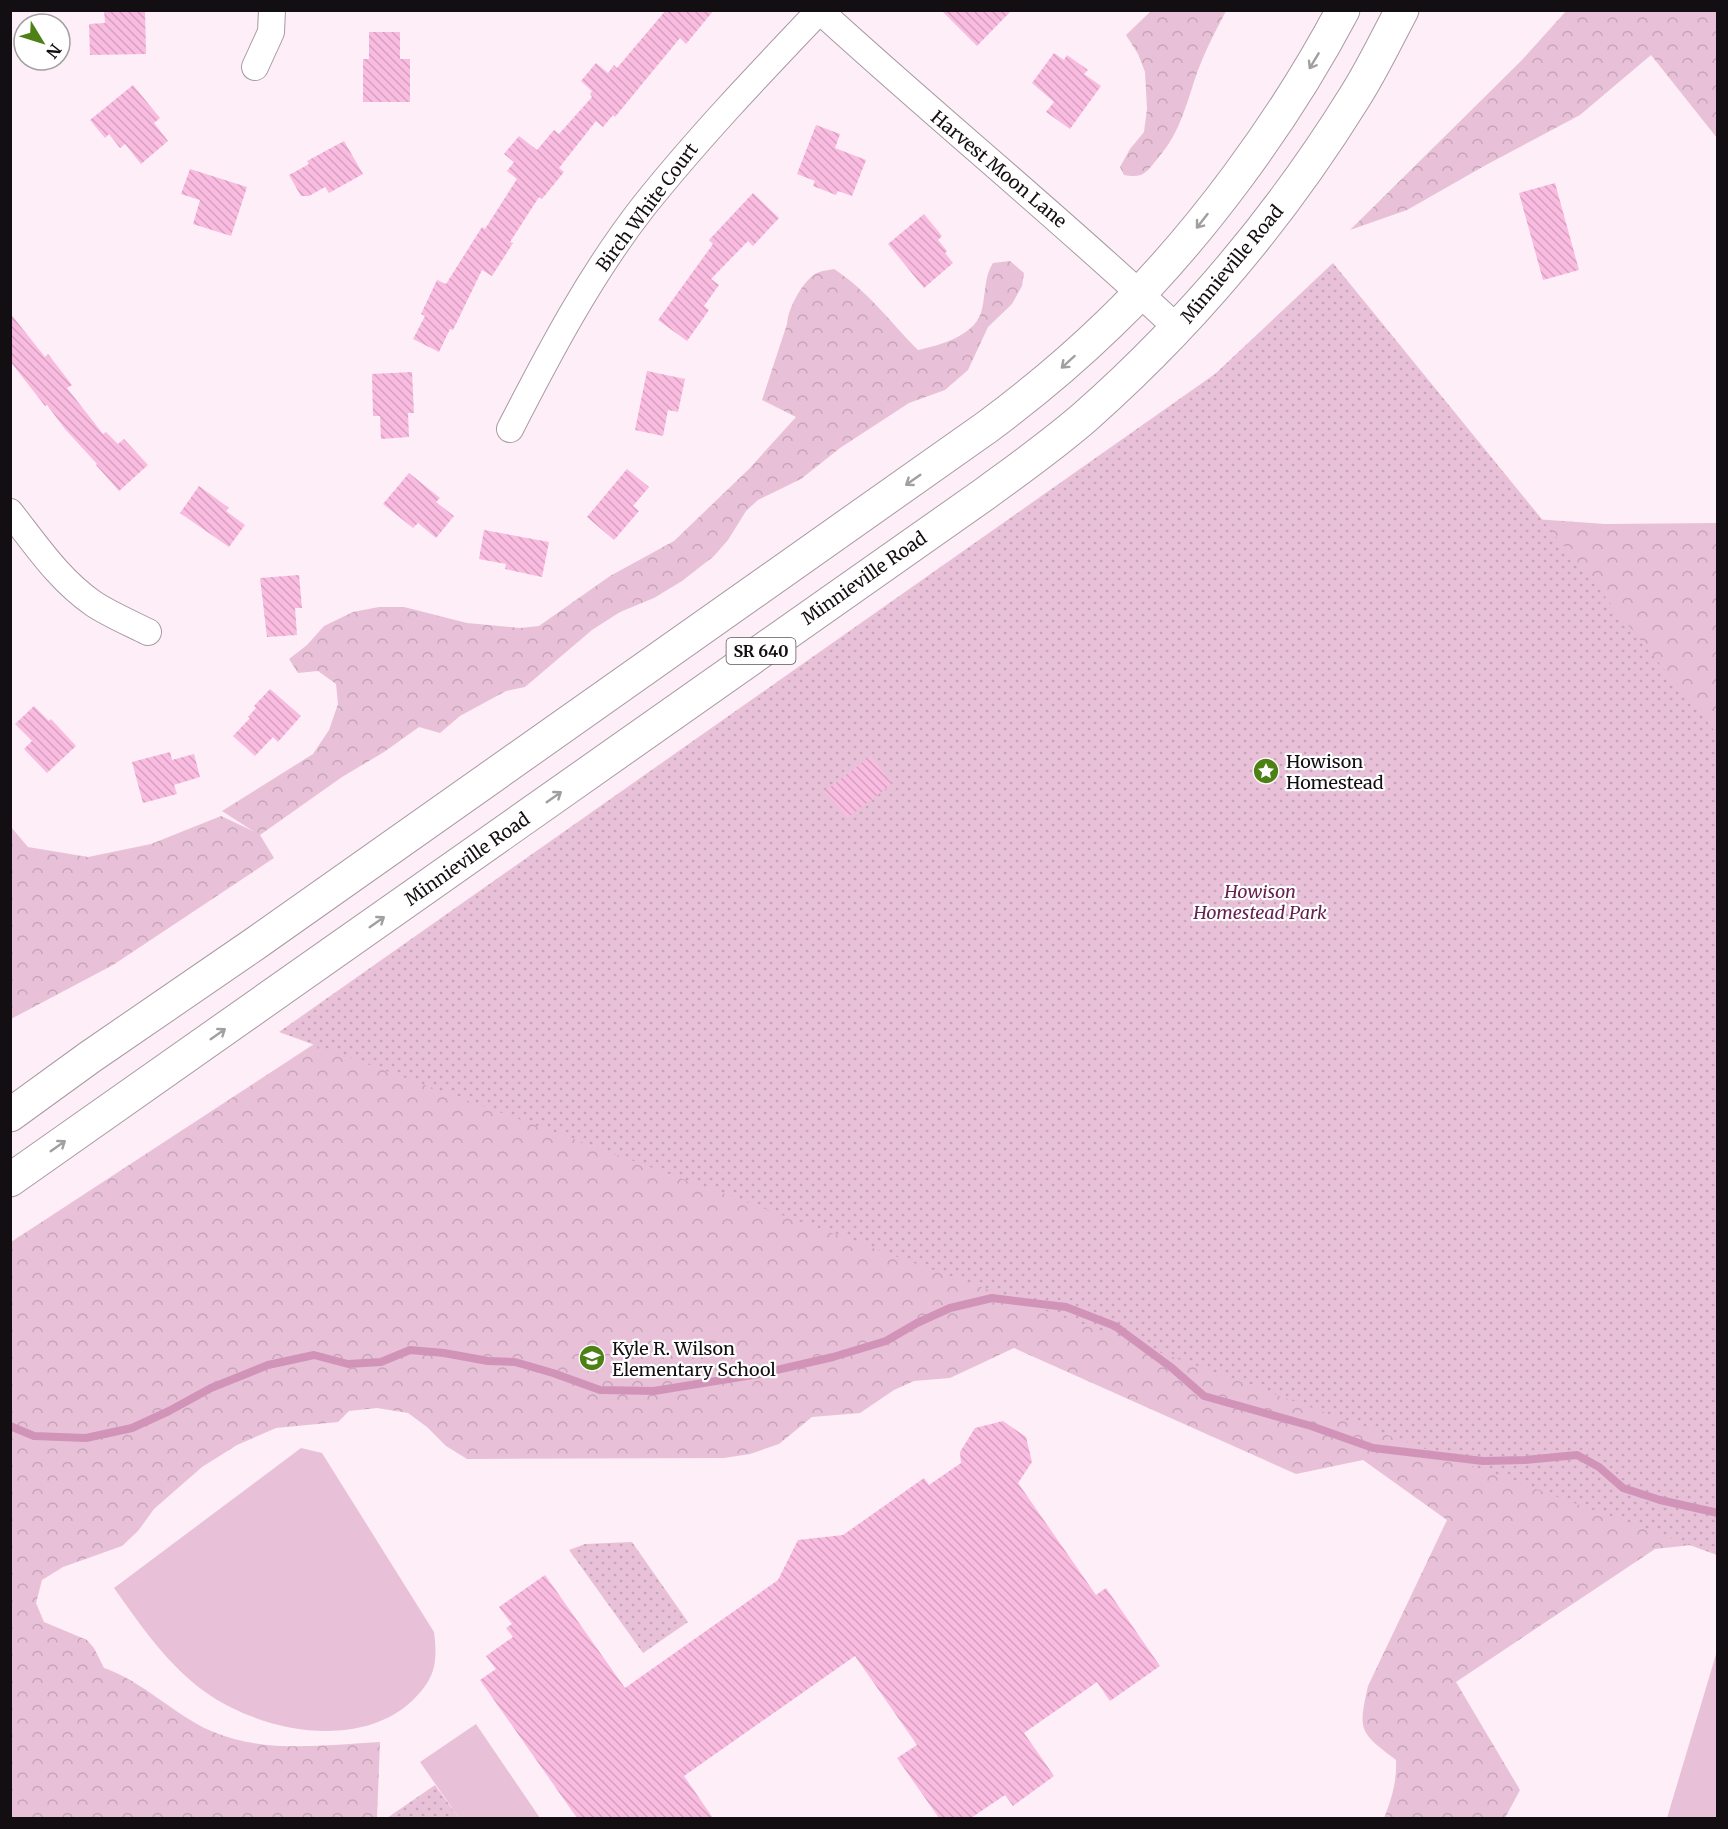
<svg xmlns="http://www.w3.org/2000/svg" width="1728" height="1829" font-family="Merriweather,serif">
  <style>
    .green { fill: #e8c1d8 }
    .forest { fill: url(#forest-crowns) }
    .park { fill: url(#park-dots) }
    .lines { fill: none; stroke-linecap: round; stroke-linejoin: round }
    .stream { stroke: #d194b8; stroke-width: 8 }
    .building { fill: url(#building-back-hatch) }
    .minor-casing { stroke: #a89aa2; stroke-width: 28 }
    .primary-casing { stroke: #a89aa2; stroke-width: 35 }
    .minor { stroke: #fff; stroke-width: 26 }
    .primary { stroke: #fff; stroke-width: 33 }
    .oneway { stroke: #a19fa0 }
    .labels { text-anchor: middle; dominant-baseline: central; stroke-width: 4.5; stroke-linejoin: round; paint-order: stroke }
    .shield { fill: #fff; stroke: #5a5658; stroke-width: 1.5 }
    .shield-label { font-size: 16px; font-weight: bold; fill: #130e11 }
    .street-label { font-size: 18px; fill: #130e11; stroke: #fff }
    .poi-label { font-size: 18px; fill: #130e11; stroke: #fff; text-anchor: start }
    .park-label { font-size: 18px; font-style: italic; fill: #672050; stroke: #fff }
  </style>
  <defs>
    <pattern id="forest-crowns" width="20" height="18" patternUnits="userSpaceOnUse" patternTransform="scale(1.5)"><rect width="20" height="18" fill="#e8c1d8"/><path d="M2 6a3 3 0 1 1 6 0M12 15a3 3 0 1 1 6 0" fill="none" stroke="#c6a5b8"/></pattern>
    <pattern id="park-dots" width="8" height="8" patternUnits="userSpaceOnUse" patternTransform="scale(1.5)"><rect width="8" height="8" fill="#e8c1d8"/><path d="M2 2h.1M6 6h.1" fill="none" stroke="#c6a5b8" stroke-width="1.8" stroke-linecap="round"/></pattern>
    <pattern id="building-back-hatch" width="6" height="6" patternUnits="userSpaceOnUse" patternTransform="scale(1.5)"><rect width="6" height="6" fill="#fabbe0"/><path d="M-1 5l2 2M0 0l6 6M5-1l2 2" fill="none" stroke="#d5a0bf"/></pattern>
  </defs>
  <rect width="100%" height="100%" fill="#feeef7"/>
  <path class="green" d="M 301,1448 L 322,1453 L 434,1632 C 438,1663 435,1679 412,1701 C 359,1750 266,1732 211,1696 C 170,1669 142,1627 114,1588 Z
    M 1717,1651 L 1717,1818 L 1667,1818 Z
    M 476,1724 L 540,1818 L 459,1818 L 420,1762 Z"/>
  <path class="forest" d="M 1152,10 L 1226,11 C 1216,30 1206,49 1198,70 C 1187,101 1181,132 1158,158 C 1147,172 1143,179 1124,175 L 1120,167 L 1130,149 L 1144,132 L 1147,109 L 1145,72 L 1138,54 L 1126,35 Z
    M 1567,10 L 1717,11 L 1717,138 L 1651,55 L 1580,115 L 1486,165 L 1407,210 L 1350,230 L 1522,60 Z
    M 1010,261 L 1024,273 L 1022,286 L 1012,304 L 988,327 L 968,370 L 945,390 L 909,403 L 840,448 L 801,479 L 758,500 L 746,511 L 728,540 L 714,556 L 682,581 L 654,598 L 620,612 L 592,630 L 525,687 L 506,691 L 460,716 L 440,733 L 419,727 L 384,752 L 342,777 L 260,835 L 274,858 L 113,965 L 11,1019 L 11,827 L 28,847 L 88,857 L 151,844 L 221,816 L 253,831 L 222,811 L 313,754 L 329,730 L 338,704 L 336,684 L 318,671 L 298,673 L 289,659 L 307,645 L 324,626 L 353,612 L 379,607 L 404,607 L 467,623 L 520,628 L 539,626 L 610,576 L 674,541 L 749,469 L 796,417 L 762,400 L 787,324 C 788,308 802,283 815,274 C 820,271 829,270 834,269 C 868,291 890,322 918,350 C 941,345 977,335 982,309 C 986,292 984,277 993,263 Z
    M 1493,516 L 1605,524 L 1717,523 L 1717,748 Z
    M 663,816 L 1692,1545 L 1655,1549 L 1456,1682 L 1520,1790 L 1505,1818 L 1384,1818 C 1392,1798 1397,1781 1396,1760 C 1359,1732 1358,1731 1368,1686 L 1447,1520 L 1363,1460 L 1296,1474 L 1014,1348 L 950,1378 L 914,1381 L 894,1390 L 860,1413 L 812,1417 L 779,1444 L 750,1454 L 724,1458 L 467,1459 L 446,1446 L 427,1427 L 408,1413 L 377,1408 L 349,1411 L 338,1422 L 276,1428 L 237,1445 L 202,1467 L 154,1509 L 138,1531 L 122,1546 L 63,1567 L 42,1580 L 36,1603 L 44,1622 L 87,1640 L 94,1648 L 104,1668 C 144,1682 173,1714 211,1731 C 265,1754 323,1745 380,1742 L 377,1818 L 11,1818 L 11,1242 Z"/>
  <path class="park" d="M 1333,263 L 1717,734 L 1717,1555 L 279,1032 L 1215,374 Z
    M 632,1542 L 688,1622 L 643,1653 L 569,1550 L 585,1544 Z
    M 435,1785 L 459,1818 L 387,1818 Z"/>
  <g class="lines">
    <path class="stream" d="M 10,1426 L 34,1436 L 86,1438 L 132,1428 L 169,1411 L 211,1388 L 268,1365 L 314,1355 L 348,1364 L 381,1362 L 410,1350 L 444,1353 L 488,1361 L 515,1362 L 553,1373 L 600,1390 L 654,1391 L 759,1374 L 833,1357 L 886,1341 L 917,1323 L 950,1308 L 992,1298 L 1066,1307 L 1115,1326 L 1172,1368 L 1204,1396 L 1311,1426 L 1373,1448 L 1483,1461 L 1525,1460 L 1577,1455 L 1599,1467 L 1623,1488 L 1660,1500 L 1718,1513"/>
  </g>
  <path class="building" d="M 104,10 L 145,10 L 146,54 L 90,55 L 89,24 L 105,23 Z
    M 666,10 L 714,10 L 686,44 L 680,38 L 615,117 L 613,115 L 603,127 L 596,121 L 559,168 L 564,172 L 542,199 L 539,197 L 510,242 L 513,243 L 492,276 L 482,270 L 453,330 L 450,329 L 439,352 L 413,339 L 425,316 L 421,314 L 437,280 L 446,284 L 482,227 L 485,229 L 517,179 L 507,171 L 514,162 L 504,154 L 519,136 L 537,150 L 554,130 L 559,134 L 592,97 L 590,94 L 592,91 L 581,81 L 596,63 L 608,73 L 614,65 L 617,68 Z
    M 941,10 L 1012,10 L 977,46 Z
    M 369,32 L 400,32 L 400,59 L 410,59 L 410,102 L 363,102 L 363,59 L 369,59 Z
    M 1054,53 L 1064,60 L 1067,55 L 1088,70 L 1084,74 L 1101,86 L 1070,129 L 1046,112 L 1054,102 L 1032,83 Z
    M 133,85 L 160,118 L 154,123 L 168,141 L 141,164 L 125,144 L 120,148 L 109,134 L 105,138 L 90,120 Z
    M 816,125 L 840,134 L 835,148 L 866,160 L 852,196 L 838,191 L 836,195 L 813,186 L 815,181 L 797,174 Z
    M 344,141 L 363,174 L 329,193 L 325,187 L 309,196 L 301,196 L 289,175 L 309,164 L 307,161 Z
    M 190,169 L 247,187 L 231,236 L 193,224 L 200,200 L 181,194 Z
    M 1555,183 L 1579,270 L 1543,280 L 1519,193 Z
    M 753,193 L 779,218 L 753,246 L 748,241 L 711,279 L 719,285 L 704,306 L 709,310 L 687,341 L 658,320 L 713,244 L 709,240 Z
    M 924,214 L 942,236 L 938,240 L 947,251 L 945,253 L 953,263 L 924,288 L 888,244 Z
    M 10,313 L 45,357 L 48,354 L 72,385 L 67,388 L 103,434 L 106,432 L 118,444 L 124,439 L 148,465 L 119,491 L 96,465 L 97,464 L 65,429 L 47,405 L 45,406 L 10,361 Z
    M 647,371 L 685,379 L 678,412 L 668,410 L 663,436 L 635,430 Z
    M 412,372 L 414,413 L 408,413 L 409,437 L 381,439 L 380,416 L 373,416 L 372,374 Z
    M 627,469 L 649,487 L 633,506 L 639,511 L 614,540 L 587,517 Z
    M 409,473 L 440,498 L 436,502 L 454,516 L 436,538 L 418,523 L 413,528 L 383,504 Z
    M 199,486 L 229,508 L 226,511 L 245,525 L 229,547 L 180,513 Z
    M 484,530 L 549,542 L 542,577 L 505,569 L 506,564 L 479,559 Z
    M 299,575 L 302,608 L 295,608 L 297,635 L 267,637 L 260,578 Z
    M 270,689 L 301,716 L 278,742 L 273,737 L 255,756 L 233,736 L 250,718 L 248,717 L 256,708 L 254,706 Z
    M 34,706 L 49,721 L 51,719 L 76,746 L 47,773 L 24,749 L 32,741 L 15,724 Z
    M 170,752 L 172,760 L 194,754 L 200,777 L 174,785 L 177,794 L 143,803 L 132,762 Z
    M 871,756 L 892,784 L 847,818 L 825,791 Z
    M 1003,1421 L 1026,1437 L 1032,1462 L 1018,1483 L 1096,1595 L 1106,1588 L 1160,1666 L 1110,1701 L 1097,1682 L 1024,1733 L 1054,1776 L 1013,1806 L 1005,1795 L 971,1818 L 939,1818 L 897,1758 L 917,1745 L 855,1656 L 684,1776 L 713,1818 L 577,1818 L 480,1680 L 496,1669 L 486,1656 L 513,1637 L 506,1628 L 512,1624 L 499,1607 L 545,1575 L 625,1688 L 778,1580 L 798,1540 L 843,1535 L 924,1478 L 929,1485 L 961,1463 L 960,1452 L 975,1428 Z"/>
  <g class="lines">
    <g class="minor-casing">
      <path id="minor" d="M 819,10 C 937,118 1061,219 1177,328
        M 255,67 L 271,32 L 272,10
        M 510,429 C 549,353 590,275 643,207 C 698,138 759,74 820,10
        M 10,512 C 36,545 59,580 94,604 C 111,615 130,623 148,632"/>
    </g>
    <g class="primary-casing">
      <path id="primary" d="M 10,1115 L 90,1057 L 256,943 L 987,427 C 1030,395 1071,361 1109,324 C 1198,239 1285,120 1343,10
        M 10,1180 L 986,493 C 1020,468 1054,444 1086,416 C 1191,323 1280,217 1354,98 C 1372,70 1386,40 1402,10"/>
    </g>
    <use href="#minor" class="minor"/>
    <use href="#primary" class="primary"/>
  </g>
  <defs><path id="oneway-shaft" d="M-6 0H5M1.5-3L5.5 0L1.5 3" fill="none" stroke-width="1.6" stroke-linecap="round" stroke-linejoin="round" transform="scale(1.5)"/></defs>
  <g class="oneway">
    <use href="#oneway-shaft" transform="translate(1314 61) rotate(121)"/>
    <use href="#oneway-shaft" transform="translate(1202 221) rotate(128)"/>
    <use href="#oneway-shaft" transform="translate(1068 362) rotate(138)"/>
    <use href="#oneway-shaft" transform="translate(913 480) rotate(145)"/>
    <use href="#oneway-shaft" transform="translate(554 797) rotate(-35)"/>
    <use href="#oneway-shaft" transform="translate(377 922) rotate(-35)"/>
    <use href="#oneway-shaft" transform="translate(218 1034) rotate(-35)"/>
    <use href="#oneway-shaft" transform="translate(58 1146) rotate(-35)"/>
  </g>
  <defs>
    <g id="sight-disc" transform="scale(1.35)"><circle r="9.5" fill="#4d8116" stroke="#fff"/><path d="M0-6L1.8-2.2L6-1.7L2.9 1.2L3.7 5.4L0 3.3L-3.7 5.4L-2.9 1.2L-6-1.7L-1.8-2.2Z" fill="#fff"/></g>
    <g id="school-disc" transform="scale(1.35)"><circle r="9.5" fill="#4d8116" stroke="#fff"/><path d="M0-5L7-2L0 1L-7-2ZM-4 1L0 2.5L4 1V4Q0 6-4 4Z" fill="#fff"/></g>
  </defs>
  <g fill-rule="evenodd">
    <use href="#sight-disc" x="1266" y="771"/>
    <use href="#school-disc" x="592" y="1358"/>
  </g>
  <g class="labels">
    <rect class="shield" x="726.5" y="638" width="69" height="26" rx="4.5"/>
    <g class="shield-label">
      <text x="761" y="651">SR 640</text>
    </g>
    <g class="street-label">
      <text transform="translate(999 169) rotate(40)">Harvest Moon Lane</text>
      <text transform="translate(647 207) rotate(-53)">Birch White Court</text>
      <text transform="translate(1232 264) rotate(-50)">Minnieville Road</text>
      <text transform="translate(864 578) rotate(-35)">Minnieville Road</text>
      <text transform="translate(467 859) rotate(-35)">Minnieville Road</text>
    </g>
    <g class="poi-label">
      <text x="1286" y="761">Howison<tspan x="1286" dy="21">Homestead</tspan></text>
      <text x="612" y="1348">Kyle R. Wilson<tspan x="612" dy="21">Elementary School</tspan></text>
    </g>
    <g class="park-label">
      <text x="1260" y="891">Howison<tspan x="1260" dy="21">Homestead Park</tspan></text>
    </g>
  </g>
  <rect width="1728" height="1829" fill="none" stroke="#130e11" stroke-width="24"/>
  <g transform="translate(42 42) rotate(128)"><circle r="28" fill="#ffffff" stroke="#a19fa0" stroke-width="1.5"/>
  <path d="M0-4.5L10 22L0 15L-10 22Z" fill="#4d8116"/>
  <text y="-9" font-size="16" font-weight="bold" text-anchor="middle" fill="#130e11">N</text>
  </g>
</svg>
